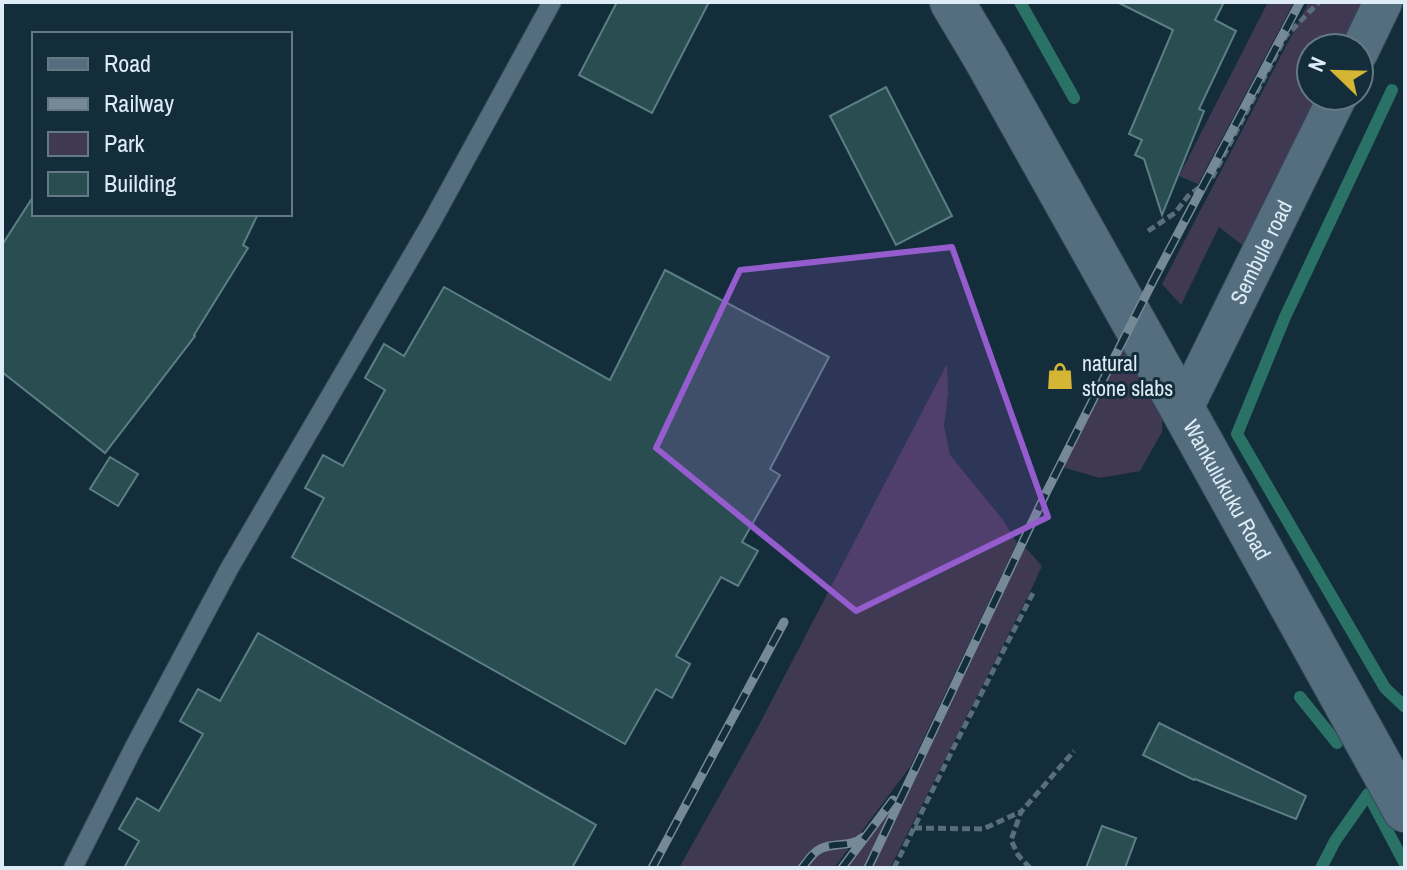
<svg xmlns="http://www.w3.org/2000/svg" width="1407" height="870" font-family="'Archivo Narrow',sans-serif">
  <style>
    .green { fill: #3f3954 }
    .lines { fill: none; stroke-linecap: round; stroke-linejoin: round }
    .stream { stroke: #2b7266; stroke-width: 12 }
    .building { fill: #2a4d52; stroke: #5b7f85; stroke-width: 2 }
    .lane-casing { stroke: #354955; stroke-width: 20 }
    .street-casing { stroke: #354955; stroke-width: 40 }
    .secondary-casing { stroke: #354955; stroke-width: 46 }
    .path { stroke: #596e7b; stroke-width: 5; stroke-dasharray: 8 4; stroke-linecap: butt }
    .lane { stroke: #546e80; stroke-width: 18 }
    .street { stroke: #546e80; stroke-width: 38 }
    .secondary { stroke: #546e80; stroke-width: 44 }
    .rail-casing { stroke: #758a96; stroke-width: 9 }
    .rail { stroke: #142d3b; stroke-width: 6; stroke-dasharray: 18; stroke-linecap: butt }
    .marked { fill: #945ccd; fill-opacity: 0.2; stroke: #945ccd; stroke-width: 6; stroke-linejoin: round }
    .labels { text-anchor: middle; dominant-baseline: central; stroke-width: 6; stroke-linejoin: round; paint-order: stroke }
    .street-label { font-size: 22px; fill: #ddecf6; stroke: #142d3b }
    .poi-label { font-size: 22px; fill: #ddecf6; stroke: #142d3b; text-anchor: start }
  </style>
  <rect width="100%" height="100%" fill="#142d3b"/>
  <path class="green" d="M 1268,2 L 1294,2 L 1198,184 L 1179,176 Z
    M 1309,2 L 1370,2 L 1348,48 L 1311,48 L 1311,96 L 1325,96 L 1250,251 L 1219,227 L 1181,305 L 1162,284 Z
    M 1144,303 L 1163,392 L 1162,432 L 1140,471 L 1100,478 L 1062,467 Z
    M 947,364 L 948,393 L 944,426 L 950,455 L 1003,520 L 1017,543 L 910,767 L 834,868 L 679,868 L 758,727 Z
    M 1026,548 L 1042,566 L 1031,590 L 890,868 L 870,868 L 1023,549 Z
    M 902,793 L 864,868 L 846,868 Z"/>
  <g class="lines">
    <path class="stream" d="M 1020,2 L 1074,98
      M 1392,90 L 1285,317 L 1237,434 L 1385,688 L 1405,707
      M 1300,697 L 1337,743
      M 1321,868 L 1335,841 L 1368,794 L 1405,864"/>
  </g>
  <path class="building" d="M 617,2 L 709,2 L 652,113 L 579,75 Z
    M 1117,2 L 1224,2 L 1215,20 L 1236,31 L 1199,109 L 1204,111 L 1162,215 L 1144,159 L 1135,155 L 1142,140 L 1129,134 L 1173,30 Z
    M 886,87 L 952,216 L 896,245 L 830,116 Z
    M 31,200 L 34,202 L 34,214 L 258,214 L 243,245 L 248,248 L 194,335 L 195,336 L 105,453 L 2,372 L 2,245 Z
    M 665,270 L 829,357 L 770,469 L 780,475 L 742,542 L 758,551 L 738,586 L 721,577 L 676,656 L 690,664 L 672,698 L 656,689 L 625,744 L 292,557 L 324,498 L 305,488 L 323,455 L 343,466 L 385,390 L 365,378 L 384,344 L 404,356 L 444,287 L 610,380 Z
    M 110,457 L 138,474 L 118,506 L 90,489 Z
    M 258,633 L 596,825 L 572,868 L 124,868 L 139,841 L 119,829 L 137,798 L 159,811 L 203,734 L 180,721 L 198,689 L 220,701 Z
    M 1159,723 L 1306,796 L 1296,819 L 1195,779 L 1194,780 L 1143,755 Z
    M 1102,826 L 1136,838 L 1125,868 L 1086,868 Z"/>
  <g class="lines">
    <g class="lane-casing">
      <path id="lane" d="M 73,868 L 133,749 L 229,569 L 431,223 L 552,2"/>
    </g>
    <g class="street-casing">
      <g id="street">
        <path d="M 1359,52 L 1383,2"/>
        <path id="s1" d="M 1183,410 L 1338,96"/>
      </g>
    </g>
    <g class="secondary-casing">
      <g id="secondary">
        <path id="s2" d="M 952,2 L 986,59 L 1183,410 L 1405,810"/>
      </g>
    </g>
    <path class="path" d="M 1148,231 L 1175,213 L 1188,196 L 1212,178 L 1286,36 L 1319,2
      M 914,828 L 983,829 L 1020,812
      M 894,868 L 956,743 L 1034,591
      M 1030,868 L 1018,855 L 1011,840 L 1021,812 L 1074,751"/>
    <use href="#lane" class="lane"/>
    <use href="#street" class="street"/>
    <use href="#secondary" class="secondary"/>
    <g class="rail-casing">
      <path id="rail" d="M 652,868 L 784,622
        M 802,868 C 807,862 812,853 820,849 C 833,842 851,848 863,837
        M 842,868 L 893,800
        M 868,868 L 1046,493 L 1153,281 L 1300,2"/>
    </g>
    <use href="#rail" class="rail"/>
  </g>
  <path class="marked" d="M 952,247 L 1048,517 L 856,611 L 656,448 L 740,270 Z"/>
  <defs>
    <g id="shop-bare" transform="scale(2.16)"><path d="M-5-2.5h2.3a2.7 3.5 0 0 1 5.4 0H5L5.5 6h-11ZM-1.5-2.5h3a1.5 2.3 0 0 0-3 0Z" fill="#d5b534" stroke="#142d3b" stroke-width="2.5" paint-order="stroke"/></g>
  </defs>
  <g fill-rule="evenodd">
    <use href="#shop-bare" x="1060" y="376"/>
  </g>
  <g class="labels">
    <g class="street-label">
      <text stroke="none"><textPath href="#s1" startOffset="176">Sembule road</textPath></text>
      <text stroke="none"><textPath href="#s2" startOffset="560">Wankulukuku Road</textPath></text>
    </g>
    <g class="poi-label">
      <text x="1082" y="363">natural<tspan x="1082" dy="25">stone slabs</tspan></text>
    </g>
  </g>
  <rect width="1407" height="870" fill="none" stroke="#ddecf6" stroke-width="8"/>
  <rect x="32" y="32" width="260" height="184" fill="#142d3b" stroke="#647986" stroke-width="2"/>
  <rect x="48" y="58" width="40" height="12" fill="#546e80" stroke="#647986" stroke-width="2"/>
  <text x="104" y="72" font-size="24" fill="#ddecf6">Road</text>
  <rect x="48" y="98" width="40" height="12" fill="#758a96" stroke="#647986" stroke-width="2"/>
  <text x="104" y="112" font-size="24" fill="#ddecf6">Railway</text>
  <rect x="48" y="132" width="40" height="24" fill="#3f3954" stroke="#647986" stroke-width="2"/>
  <text x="104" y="152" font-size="24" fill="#ddecf6">Park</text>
  <rect x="48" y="172" width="40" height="24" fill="#2a4d52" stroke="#647986" stroke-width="2"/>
  <text x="104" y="192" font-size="24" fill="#ddecf6">Building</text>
  <g transform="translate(1335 72) rotate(293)"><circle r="38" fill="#142d3b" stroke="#647986" stroke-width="2"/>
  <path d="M0-6L14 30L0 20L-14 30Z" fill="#d5b534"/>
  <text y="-12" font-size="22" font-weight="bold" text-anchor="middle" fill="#ddecf6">N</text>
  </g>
</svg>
